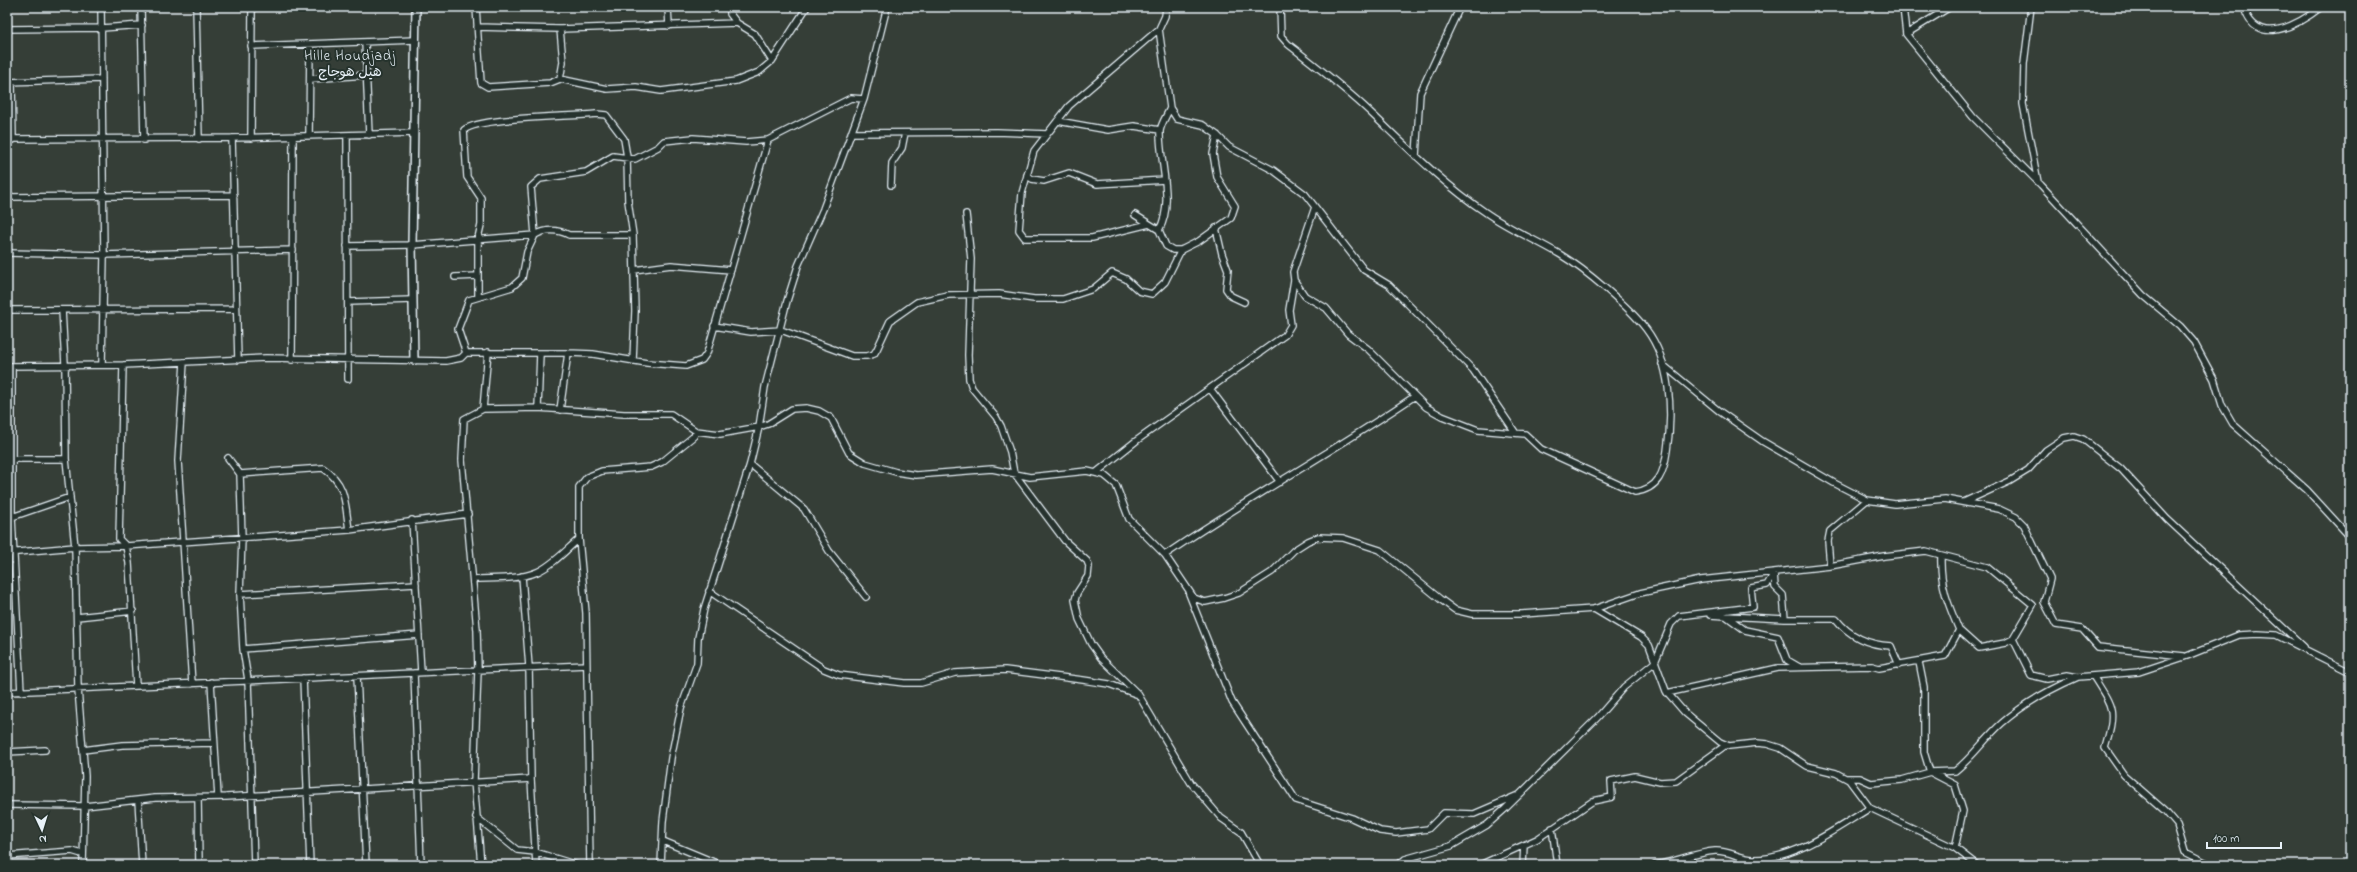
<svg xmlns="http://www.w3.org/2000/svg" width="2357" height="872" font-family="'Indie Flower','Playpen Sans Arabic',sans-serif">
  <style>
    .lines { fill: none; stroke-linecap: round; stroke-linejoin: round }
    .minor-casing { stroke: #e8f1f8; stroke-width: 8 }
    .tertiary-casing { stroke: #e8f1f8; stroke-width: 10 }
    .minor { stroke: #26332d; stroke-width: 5.5 }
    .tertiary { stroke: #26332d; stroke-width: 7 }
    .labels { text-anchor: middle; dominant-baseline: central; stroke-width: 4; stroke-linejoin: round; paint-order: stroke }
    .neighbourhood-label { font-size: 14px; letter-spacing: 1px; fill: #e8f1f8; stroke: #26332d }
  </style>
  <rect width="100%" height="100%" fill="#353e37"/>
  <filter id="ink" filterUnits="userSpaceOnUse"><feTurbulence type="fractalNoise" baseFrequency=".025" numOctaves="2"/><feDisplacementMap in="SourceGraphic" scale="8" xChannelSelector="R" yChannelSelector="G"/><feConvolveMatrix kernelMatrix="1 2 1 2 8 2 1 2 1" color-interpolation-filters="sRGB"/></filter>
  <g filter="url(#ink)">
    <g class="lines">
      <g class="minor-casing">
        <path id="minor" d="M 101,7 L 104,255 L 102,364
          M 141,7 L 144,140
          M 196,7 L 199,139
          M 476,7 L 481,83 L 488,87 L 550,83 L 560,79 L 563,62 L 560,29
          M 668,7 L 669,26
          M 730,7 L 730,14 L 737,23 L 755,34 L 772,61
          M 1166,7 L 1165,16 L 1159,29 L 1170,108 L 1177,119 L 1203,125 L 1217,135 L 1229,147 L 1273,170 L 1305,194 L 1364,270 L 1389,285 L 1473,370 L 1515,432
          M 1280,7 L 1281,36 L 1288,44 C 1316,66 1345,88 1370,112 C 1407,147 1443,184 1485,212 C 1509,229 1536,240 1561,255 C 1586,270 1628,306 1646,329 C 1671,362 1673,412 1667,451 C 1664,472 1659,489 1635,492 L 1541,449 L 1525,434 L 1478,430 L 1442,416 L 1426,407 L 1368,349 L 1348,334 L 1326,308 L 1305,296 L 1294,280 L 1293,272 L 1315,207
          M 1903,7 L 1906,34 L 1973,117 L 2041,185 L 2143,295 L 2180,326 L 2194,342 L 2214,379 L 2222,405 L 2233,424 L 2307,490 L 2350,537
          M 2031,7 L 2024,64 L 2023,104 L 2038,182
          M 2244,7 C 2255,49 2298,25 2321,7
          M 477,27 L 560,29 L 737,23
          M 7,29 L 102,28 L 142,25
          M 1906,34 L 1950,7
          M 365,42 L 369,135
          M 251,46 L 416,40
          M 311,79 L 366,75
          M 560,79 L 607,89 L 636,87 L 661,91 L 736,81 L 759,72 L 772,61 L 807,7
          M 7,82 L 102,79
          M 12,82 L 13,140
          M 1058,121 L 1108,130 L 1134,126 L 1160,130
          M 851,133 L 997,132 L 1047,134
          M 309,136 L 310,44
          M 347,136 L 348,379
          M 232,138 L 238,360
          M 251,138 L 252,7
          M 7,139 L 232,138 L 414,133
          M 1416,156 L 1420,93 L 1460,7
          M 1027,175 L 1032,179 L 1044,181 L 1069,173 L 1097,184 L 1165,180
          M 891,185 L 892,163 L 902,148 L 905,133
          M 7,197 L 234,195
          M 966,214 L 971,259 L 968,355 L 969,379 L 972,388 L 996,417 L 1001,426 L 1010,452 L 1014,473 L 1065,541 L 1087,561 L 1089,566 L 1088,576 L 1077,593 L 1075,600 L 1079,619 L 1091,644 L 1101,658 L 1138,694 L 1191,783 L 1221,818 L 1241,832 L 1260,865
          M 1135,215 L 1159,230 L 1166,246 L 1173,250 L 1181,250 L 1199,241 L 1231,218 L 1235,206 L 1217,177 L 1213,154 L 1217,135
          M 1149,224 L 1092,238 L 1025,238 L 1019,230 L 1022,193 L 1034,151 L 1069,106 L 1159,29
          M 1216,228 L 1222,254 L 1228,270 L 1226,289 L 1231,296 L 1244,302
          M 1159,230 C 1175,203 1159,161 1160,131 C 1161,124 1167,115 1170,108
          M 347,246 L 412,245 L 535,235 C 546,229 557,229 569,235 L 633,235
          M 7,253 L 104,255 L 293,250
          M 634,270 L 671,265 L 731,270
          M 455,277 L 478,276
          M 478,296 L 478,238 L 481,225 L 481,198 L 467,177 L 464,130 C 479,117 571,117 596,114 L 606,115 L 624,139 L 627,157 L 628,201 L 633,235 L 635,311 L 633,361
          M 348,302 L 412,300
          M 7,310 L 236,309
          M 62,310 L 65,364 L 66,459 L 75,547 L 78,689 L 85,776 L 83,865
          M 714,326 L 751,332 L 781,330 L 852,356 L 867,356 L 874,354 L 877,349 L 890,321 L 917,302 L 948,295 L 999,294 L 1034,299 L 1063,299 L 1093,289 L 1112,273 L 1126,279 L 1139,291 L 1152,294 L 1165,282 L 1181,250
          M 466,353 L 458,329 L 469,300 L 512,287 L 522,278 L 527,252 L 535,235 L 531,187 L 540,179 L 586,172 L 613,156 L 635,159 L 658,147 L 664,141 L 693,138 L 746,142 L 768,140 L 851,98 L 864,99
          M 292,360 L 293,137
          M 184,362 L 178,461 L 192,684
          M 1662,364 L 1719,411 L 1762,441 L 1834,483 L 1867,500 L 1895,504 L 1945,499 L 1999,509 L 2016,517 L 2024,525 L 2050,579 L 2044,602 L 2056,625 L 2082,629 L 2098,647 L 2184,656
          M 123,365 L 119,539 L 126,546 L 129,563 L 136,686
          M 7,366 L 123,365 L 266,358 L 446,361 L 461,358 L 466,353 L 568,353 L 593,354 L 647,363 L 686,366 L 702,360 L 707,353 L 768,140
          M 12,366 L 12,517 L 21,692
          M 1211,390 L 1280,482
          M 538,408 L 540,353
          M 483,409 L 538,408 L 624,414 L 671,414 L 696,431 L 720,434 L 759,427 L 768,424 L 792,409 L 806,408 L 819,411 L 831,418 L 849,453 L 865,463 L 896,472 L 916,475 L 992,469 L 1030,477 L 1087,471 L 1104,475 L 1116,485 L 1129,519 L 1165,555 L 1194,598 L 1205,602 L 1224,598 L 1239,593 L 1272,572 L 1294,550 L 1308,541 L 1318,537 L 1343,538 L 1380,550 L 1440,599 L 1455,610 L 1472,614 L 1522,614 L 1594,609 L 1640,593 L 1701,580 L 1830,566 L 1828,541 L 1830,531 L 1867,500
          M 560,410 L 568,353
          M 228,458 L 240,474 L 242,538 L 240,594 L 243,649 L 248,680 L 254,865
          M 12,459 L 66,459
          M 750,464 L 804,509 L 829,551 L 866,597
          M 1097,472 L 1136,441 L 1285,335 L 1291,325 L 1289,310 L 1294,280
          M 240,474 L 323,468 C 347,484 345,504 349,530
          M 1964,502 L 2010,481 L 2028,470 L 2046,450 L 2064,438 L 2074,436 L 2083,439 L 2121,469 L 2167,519 L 2304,647
          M 12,517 L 70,497
          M 412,520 L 421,672
          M 7,553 L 75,547 L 126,546 L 349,530 L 468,514
          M 1165,555 C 1246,499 1333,452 1415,396
          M 1941,557 C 1940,585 1948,604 1959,630
          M 1830,566 L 1884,556 L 1926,551 L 1987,567 L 2033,605 L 2013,639
          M 473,579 C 494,578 518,580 537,572 C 553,565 566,550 579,539
          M 709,591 L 824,669 L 839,675 L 904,683 L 921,683 L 955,673 L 1005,670 L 1083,680 L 1109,684 L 1136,694
          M 240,594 L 416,584
          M 1189,594 L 1232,702 L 1296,800 L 1352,818 L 1380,831 L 1396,833 L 1428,829 L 1444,813 L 1474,814 L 1516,796
          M 1594,609 L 1641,637 L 1649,645 L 1666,691 L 1685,713 L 1720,742 L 1729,746 L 1757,743 L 1767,744 L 1780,748 L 1807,766 L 1836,773 L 1849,780 L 1870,808 L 1955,848 L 1977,865
          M 1710,615 L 1726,616 L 1745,630 L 1778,637 L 1787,660 L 1799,667
          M 1726,616 L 1785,619 L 1836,619 C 1850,637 1868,645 1891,646 L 1899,665
          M 77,617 L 133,611
          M 243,649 L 419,635
          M 1919,662 L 1924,687 L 1924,752 L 1930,772 L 1955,785 L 1963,811 L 1955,848
          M 414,673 L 421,865
          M 357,676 L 366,865
          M 2093,676 C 2114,709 2116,710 2105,748 L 2124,775 L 2165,811 L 2177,825 L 2185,852 L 2205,862 L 2215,865
          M 303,678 L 310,865
          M 211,682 L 218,797
          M 7,692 L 586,665
          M 1667,693 L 1778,668 L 1872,666 L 1879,668 L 1945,656 L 1959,630 L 1979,648 L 2005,643 L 2013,639 L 2031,675 L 2047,679 L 2067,675 L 2078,677 L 2139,672 L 2187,656 L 2239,635 L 2258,634 L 2276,635 L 2350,672
          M 83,750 L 122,745 L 214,743
          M 7,752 L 45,750
          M 1846,778 L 1860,778 L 1871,783 L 1902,780 L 1930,772 L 1955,771 C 1973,757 1985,738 2002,723 C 2026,702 2050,689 2078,677
          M 531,779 L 536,865
          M 198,798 L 199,865
          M 138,800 L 142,865
          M 7,805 L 85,806 L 155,798 L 226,797 L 531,779 L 529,667 L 522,576
          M 476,817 L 517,850 L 535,852 L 577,865
          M 1552,828 L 1557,865
          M 663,841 L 721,865
          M 7,856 L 72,851 L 82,854
          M 481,865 L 474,781 L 478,670 L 477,630 L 462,460 L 464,419 L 483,409 L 488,352
          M 590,865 L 586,613 L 579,539 L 579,487 L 587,477 L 602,471 L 651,467 L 662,462 L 694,436 L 696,431
          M 661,865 L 663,821 L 671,758 L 681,708 L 697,663 L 698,638 L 704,609 L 750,464 L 759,427 L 765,387 L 787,301 L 798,266 L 823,209 L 864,99 L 887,7
          M 1398,865 L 1405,859 L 1451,846 L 1487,825 L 1505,809 L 1598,717 L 1624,687 L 1655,662 L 1671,624 L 1679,616 L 1753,607 L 1751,588 L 1767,585 L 1774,573 L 1775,587 L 1783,595 L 1785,619
          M 1480,865 L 1537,839 L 1593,801 L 1612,797 L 1611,781 L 1635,776 L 1660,782 L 1676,781 L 1726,745
          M 1523,865 L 1524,845
          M 1655,865 C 1676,862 1694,853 1715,851 C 1728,850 1740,859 1754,859 C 1796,859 1835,829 1870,808"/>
      </g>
      <g class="tertiary-casing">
        <path id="tertiary" d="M 414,360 L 412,245 L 416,7"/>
      </g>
      <use href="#minor" class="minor"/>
      <use href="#tertiary" class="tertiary"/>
    </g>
  </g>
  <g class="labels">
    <g class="neighbourhood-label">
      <text x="350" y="56">Hille Houdjadj<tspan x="350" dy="16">هيل هوجاج</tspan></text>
    </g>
  </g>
  <rect width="2357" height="872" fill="none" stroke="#26332d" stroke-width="24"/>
  <rect x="12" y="12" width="2333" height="848" fill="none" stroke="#e8f1f8" stroke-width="1.5" filter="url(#ink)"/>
  <g transform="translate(42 830) rotate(176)" stroke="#26332d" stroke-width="3" paint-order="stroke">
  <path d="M0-3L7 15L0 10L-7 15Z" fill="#e8f1f8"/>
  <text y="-6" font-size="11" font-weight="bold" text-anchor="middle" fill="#e8f1f8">N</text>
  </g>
  <path d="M2207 842v6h74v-6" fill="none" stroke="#e8f1f8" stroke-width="2"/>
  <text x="2213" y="842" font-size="12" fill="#e8f1f8" stroke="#26332d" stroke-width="3" paint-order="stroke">100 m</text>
</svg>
